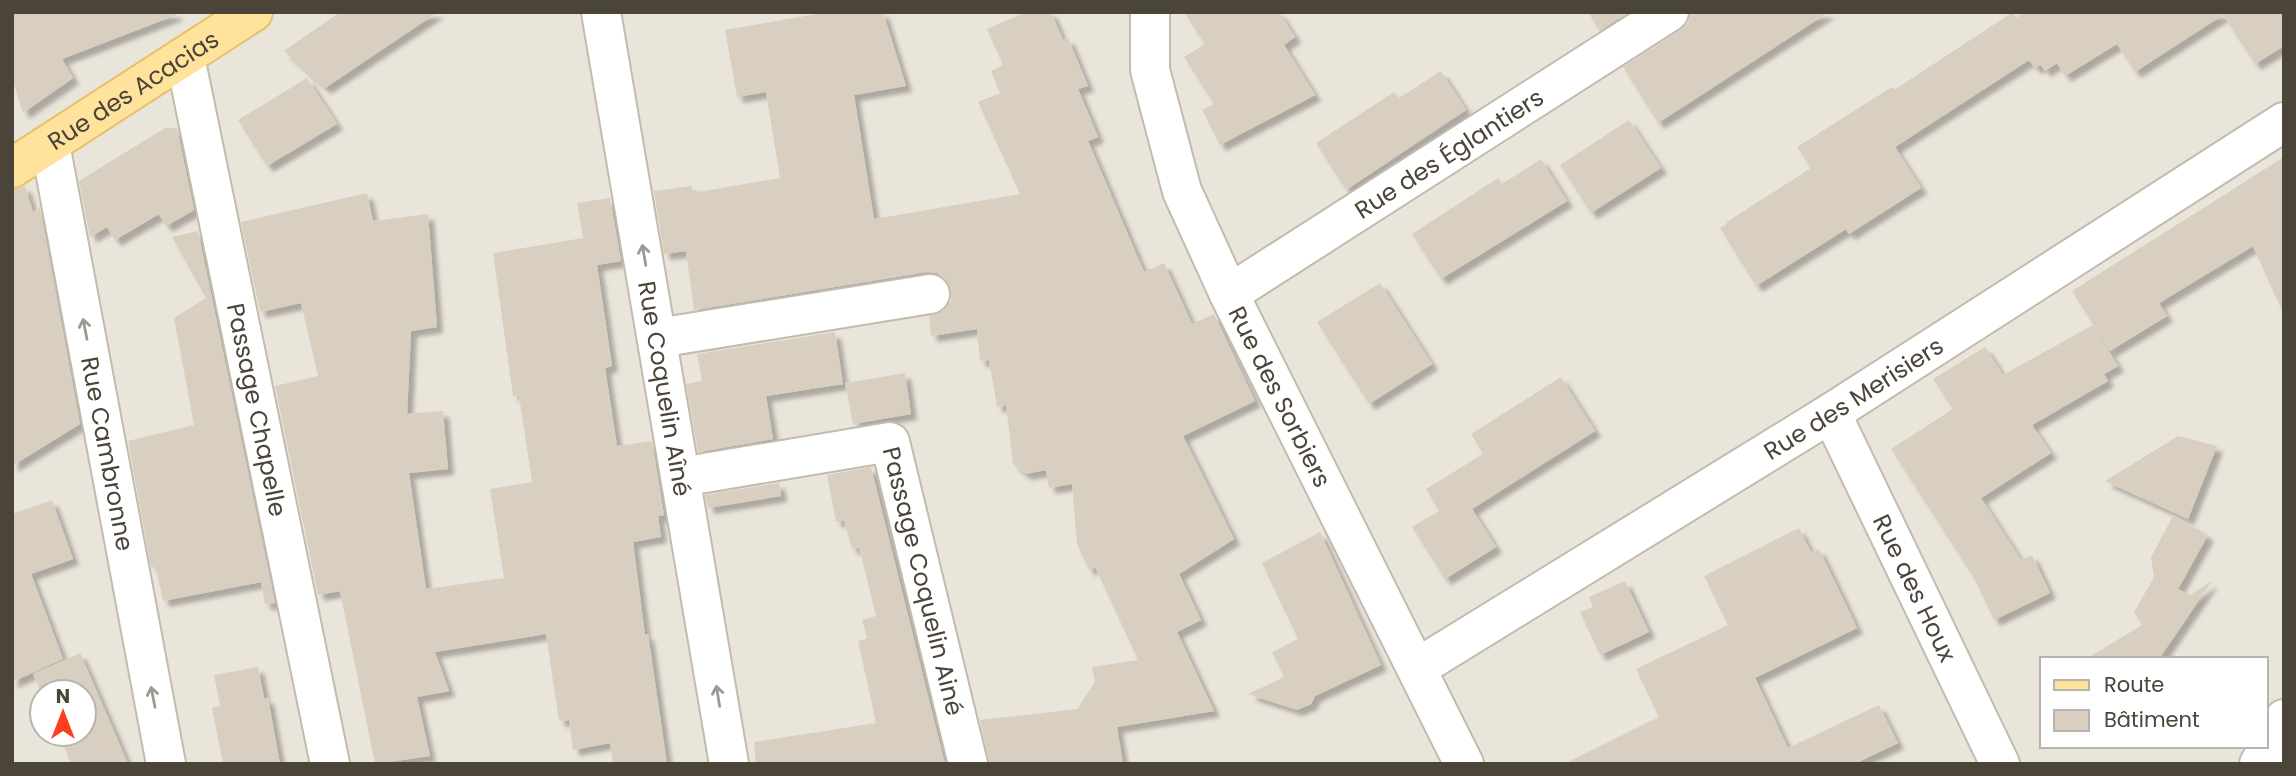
<svg xmlns="http://www.w3.org/2000/svg" width="2296" height="776" font-family="Poppins,sans-serif">
  <style>
    .residential { fill: #eae5da; fill-rule: evenodd }
    .building { fill: #d8cfc1; filter: url(#shadow) }
    .lines { fill: none; stroke-linecap: round; stroke-linejoin: round }
    .minor-casing { stroke: #c2bbae; stroke-width: 42 }
    .major-casing { stroke: #e6c16a; stroke-width: 42 }
    .minor { stroke: #fff; stroke-width: 38 }
    .major { stroke: #ffe39c; stroke-width: 38 }
    .oneway { stroke: #9c9892 }
    .labels { text-anchor: middle; dominant-baseline: central; stroke-width: 6; stroke-linejoin: round; paint-order: stroke }
    .street-label { font-size: 24px; fill: #4b4439; stroke: #fff }
  </style>
  <defs>
    <filter id="shadow"><feDropShadow dx="6" dy="6" stdDeviation="2" flood-color="#0004"/></filter>
  </defs>
  <rect width="100%" height="100%" fill="#f6f3ec"/>
  <path class="residential" d="M 12,12 L 2284,12 L 2284,764 L 12,764 ZM 2042,659 L 2266,659 L 2266,746 L 2042,746 ZM 42,692 L 84,692 L 84,734 L 42,734 Z"/>
  <path class="building" d="M 12,12 L 176,12 L 176,15 L 62,59 L 73,78 L 23,113 L 12,78 Z
    M 340,12 L 438,12 L 325,88 L 284,51 Z
    M 828,12 L 883,12 L 906,86 L 854,95 L 874,219 L 1020,194 L 978,102 L 1000,93 L 991,71 L 1003,65 L 987,29 L 1026,12 L 1051,12 L 1063,40 L 1068,38 L 1088,86 L 1078,89 L 1098,137 L 1088,141 L 1144,272 L 1164,263 L 1192,324 L 1214,314 L 1255,401 L 1183,436 L 1234,539 L 1179,574 L 1201,620 L 1177,632 L 1214,711 L 1117,727 L 1123,764 L 989,764 L 980,720 L 1077,709 L 1095,682 L 1092,667 L 1138,660 L 1095,567 L 1089,570 L 1077,544 L 1072,484 L 1049,488 L 1046,470 L 1026,474 L 1013,464 L 1006,405 L 997,407 L 989,360 L 980,361 L 977,329 L 931,336 L 929,316 L 943,311 L 951,301 L 951,290 L 946,280 L 937,273 L 927,272 L 694,310 L 686,251 L 664,254 L 654,191 L 692,186 L 693,193 L 780,178 L 766,92 L 737,97 L 725,30 Z
    M 1184,12 L 1279,12 L 1295,37 L 1284,45 L 1315,95 L 1220,145 L 1202,110 L 1214,104 L 1184,57 L 1205,44 Z
    M 1588,12 L 1628,12 L 1600,31 Z
    M 1691,12 L 1829,12 L 1658,123 L 1623,67 L 1681,30 L 1688,23 Z
    M 2013,12 L 2016,18 L 2025,12 L 2284,12 L 2284,46 L 2255,64 L 2223,15 L 2135,72 L 2117,44 L 2065,76 L 2057,63 L 2045,71 L 2041,65 L 2035,68 L 2029,60 L 1895,147 L 1921,188 L 1849,234 L 1846,229 L 1756,286 L 1720,228 L 1728,223 L 1725,223 L 1811,168 L 1797,147 L 1892,87 L 1894,90 Z
    M 1441,71 L 1466,110 L 1346,190 L 1316,143 L 1394,92 L 1399,98 Z
    M 307,78 L 337,124 L 267,166 L 238,120 Z
    M 1629,120 L 1661,168 L 1591,213 L 1560,165 Z
    M 165,128 L 177,128 L 194,210 L 166,226 L 159,214 L 115,240 L 107,227 L 90,237 L 79,181 Z
    M 2284,157 L 2284,315 L 2253,246 L 2159,303 L 2167,316 L 2110,351 L 2072,291 Z
    M 1541,159 L 1567,201 L 1441,279 L 1412,234 L 1498,178 L 1502,184 Z
    M 25,186 L 33,212 L 40,207 L 80,424 L 12,466 L 12,190 Z
    M 367,193 L 373,221 L 428,214 L 437,327 L 411,331 L 407,414 L 443,411 L 448,469 L 409,473 L 426,589 L 504,578 L 490,489 L 532,482 L 519,396 L 513,396 L 493,253 L 583,238 L 577,203 L 610,198 L 621,261 L 597,265 L 612,366 L 605,368 L 617,446 L 652,441 L 664,515 L 658,516 L 661,537 L 633,542 L 645,635 L 648,634 L 667,764 L 613,764 L 610,743 L 573,750 L 569,720 L 559,721 L 546,634 L 435,652 L 449,691 L 417,697 L 430,756 L 375,764 L 340,591 L 318,595 L 275,386 L 318,376 L 301,303 L 260,312 L 241,222 Z
    M 198,231 L 275,603 L 265,604 L 261,582 L 163,601 L 156,567 L 151,567 L 128,441 L 194,425 L 174,318 L 206,298 L 172,237 Z
    M 1380,283 L 1432,364 L 1369,404 L 1317,322 Z
    M 2093,325 L 2118,366 L 2104,374 L 2108,381 L 2032,425 L 2051,453 L 1981,498 L 2021,560 L 2032,555 L 2050,593 L 1994,620 L 1974,578 L 1891,449 L 1953,409 L 1933,379 L 1985,347 L 2003,375 Z
    M 835,332 L 843,384 L 766,396 L 773,439 L 698,452 L 686,384 L 702,381 L 697,354 Z
    M 905,373 L 911,414 L 853,424 L 845,383 Z
    M 1561,377 L 1595,431 L 1472,509 L 1496,547 L 1445,579 L 1412,527 L 1439,511 L 1426,489 L 1483,454 L 1471,434 Z
    M 2178,436 L 2217,446 L 2188,519 L 2105,481 Z
    M 871,467 L 945,764 L 756,764 L 754,742 L 876,723 L 858,641 L 867,638 L 862,620 L 876,616 L 859,547 L 852,549 L 844,520 L 836,522 L 827,475 Z
    M 779,483 L 781,496 L 708,508 L 705,495 Z
    M 52,500 L 73,559 L 31,574 L 63,659 L 12,682 L 12,514 Z
    M 2173,516 L 2208,535 L 2178,589 L 2190,595 L 2212,581 L 2159,659 L 2086,659 L 2142,625 L 2134,612 L 2154,577 L 2151,557 Z
    M 1799,528 L 1811,552 L 1819,549 L 1857,628 L 1755,678 L 1788,748 L 1879,705 L 1898,743 L 1854,764 L 1564,764 L 1659,717 L 1636,669 L 1728,625 L 1704,576 Z
    M 1320,532 L 1381,665 L 1315,696 L 1311,704 L 1297,710 L 1248,694 L 1284,677 L 1272,652 L 1298,639 L 1262,563 Z
    M 1625,581 L 1649,632 L 1600,655 L 1580,612 L 1593,607 L 1589,597 Z
    M 80,653 L 110,722 L 128,764 L 71,764 L 59,734 L 84,734 L 84,692 L 42,694 L 33,674 Z
    M 258,667 L 264,698 L 268,698 L 280,764 L 223,764 L 212,708 L 220,706 L 214,675 Z"/>
  <g class="lines">
    <g class="minor-casing">
      <g id="minor">
        <path id="s1" d="M 601,12 L 729,764"/>
        <path id="s2" d="M 1150,12 L 1150,70 L 1182,191 L 1229,294 L 1464,764"/>
        <path id="s3" d="M 185,57 L 330,764"/>
        <path id="s4" d="M 50,144 L 166,764"/>
        <path id="s5" d="M 1229,294 L 1669,12"/>
        <path d="M 658,338 L 930,294"/>
        <path id="s6" d="M 1831,413 L 2000,764"/>
        <path id="s7" d="M 681,477 L 890,442 L 968,764"/>
        <path id="s8" d="M 1417,668 L 1831,413 L 2284,122"/>
        <path d="M 2259,764 L 2284,719"/>
      </g>
    </g>
    <g class="major-casing">
      <g id="major">
        <path id="s9" d="M 12,168 L 253,12"/>
      </g>
    </g>
    <use href="#minor" class="minor"/>
    <use href="#major" class="major"/>
  </g>
  <defs><path id="oneway-shaft" d="M-6 0H5M1.5-3L5.5 0L1.5 3" fill="none" stroke-width="1.6" stroke-linecap="round" stroke-linejoin="round" transform="scale(1.75)"/></defs>
  <g class="oneway">
    <use href="#oneway-shaft" transform="translate(644 255) rotate(-100)"/>
    <use href="#oneway-shaft" transform="translate(85 329) rotate(-101)"/>
    <use href="#oneway-shaft" transform="translate(718 696) rotate(-99)"/>
    <use href="#oneway-shaft" transform="translate(153 697) rotate(-101)"/>
  </g>
  <g class="labels">
    <g class="street-label">
      <text stroke="none"><textPath href="#s9" startOffset="144">Rue des Acacias</textPath></text>
      <text stroke="none"><textPath href="#s5" startOffset="261">Rue des Églantiers</textPath></text>
      <text stroke="none"><textPath href="#s1" startOffset="382">Rue Coquelin Aîné</textPath></text>
      <text stroke="none"><textPath href="#s2" startOffset="411">Rue des Sorbiers</textPath></text>
      <text stroke="none"><textPath href="#s8" startOffset="513">Rue des Merisiers</textPath></text>
      <text stroke="none"><textPath href="#s3" startOffset="360">Passage Chapelle</textPath></text>
      <text stroke="none"><textPath href="#s4" startOffset="315">Rue Cambronne</textPath></text>
      <text stroke="none"><textPath href="#s7" startOffset="355">Passage Coquelin Ainé</textPath></text>
      <text stroke="none"><textPath href="#s6" startOffset="194">Rue des Houx</textPath></text>
    </g>
  </g>
  <rect width="2296" height="776" fill="none" stroke="#4b4439" stroke-width="28"/>
  <rect x="2040" y="657" width="228" height="91" fill="#ffffff" stroke="#b7b4b0" stroke-width="2"/>
  <rect x="2054" y="680" width="35" height="10" fill="#ffe39c" stroke="#b7b4b0" stroke-width="2"/>
  <text x="2104" y="692" font-size="21" fill="#4b4439">Route</text>
  <rect x="2054" y="710" width="35" height="21" fill="#d8cfc1" stroke="#b7b4b0" stroke-width="2"/>
  <text x="2104" y="727" font-size="21" fill="#4b4439">Bâtiment</text>
  <g transform="translate(63 713)"><circle r="33" fill="#ffffff" stroke="#b7b4b0" stroke-width="2"/>
  <path d="M0-5L12 26L0 18L-12 26Z" fill="#fc3f1d"/>
  <text y="-10" font-size="19" font-weight="bold" text-anchor="middle" fill="#4b4439">N</text>
  </g>
</svg>
